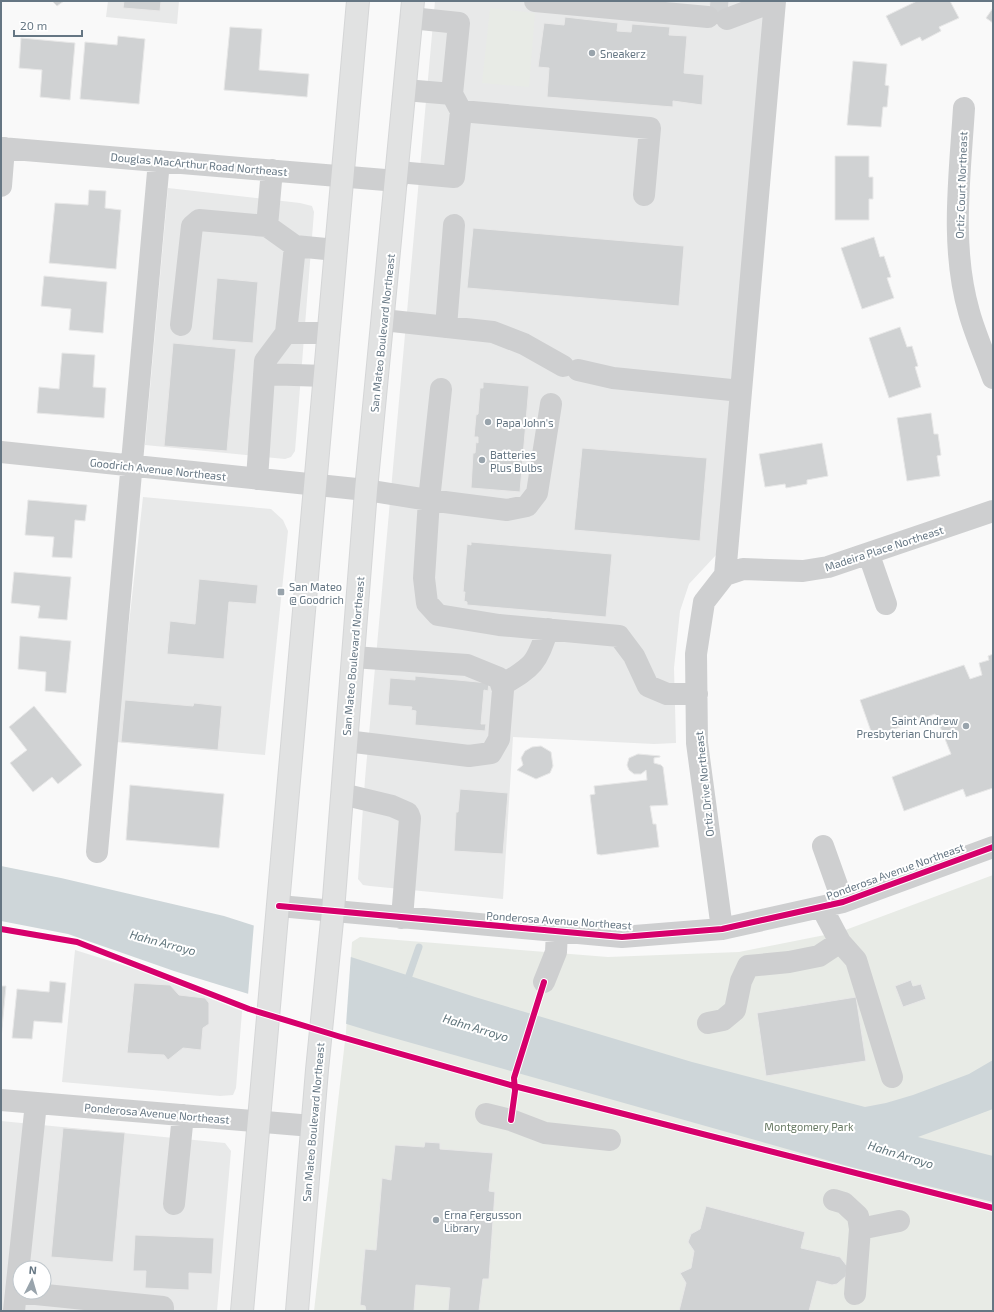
<svg xmlns="http://www.w3.org/2000/svg" width="994" height="1312" font-family="'Exo 2',sans-serif">
  <style>
    .built { fill: #e8e9e9; fill-rule: evenodd }
    .green { fill: #e8ebe6 }
    .water { fill: #ced6d9 }
    .pier { fill: #f9f9f9 }
    .lines { fill: none; stroke-linecap: round; stroke-linejoin: round }
    .stream { stroke: #ced6d9; stroke-width: 7 }
    .building { fill: #d0d2d3; stroke: #e8e8e8 }
    .major-casing { stroke: #d5d6d7; stroke-width: 24 }
    .minor { stroke: #cecfd0; stroke-width: 22 }
    .major { stroke: #e1e2e2; stroke-width: 22 }
    .cycleway-casing { stroke: #fff; stroke-width: 8 }
    .cycleway { stroke: #d6006c; stroke-width: 6 }
    .poi-dot { fill: #99a4ac; stroke: #fff; stroke-width: 1.5 }
    .labels { text-anchor: middle; dominant-baseline: central; stroke-width: 4; stroke-linejoin: round; paint-order: stroke }
    .poi-label { font-size: 11px; fill: #657683; stroke: #fff; text-anchor: start }
    .street-label { font-size: 11px; fill: #657683; stroke: #fff }
    .park-label { font-size: 11px; fill: #687a64; stroke: #fff }
    .water-label { font-size: 12px; font-style: italic; fill: #60757c; stroke: #fff }
  </style>
  <rect width="100%" height="100%" fill="#f9f9f9"/>
  <path class="built" d="M 108,1 L 179,1 L 177,24 L 106,17 Z
    M 435,1 L 765,1 L 717,554 L 689,584 L 680,611 L 674,668 L 676,743 L 654,744 L 513,737 L 503,899 L 370,886 L 363,885 L 358,879 L 365,779 Z
    M 168,188 L 300,203 L 312,206 L 314,212 L 295,451 L 291,457 L 285,459 L 145,445 Z
    M 143,497 L 271,509 L 283,520 L 288,531 L 265,755 L 116,742 Z
    M 75,950 L 136,969 L 242,1011 L 236,1088 L 233,1095 L 220,1096 L 62,1082 Z
    M 1,1121 L 225,1143 L 231,1151 L 217,1311 L 1,1311 ZM 20,1268 L 44,1268 L 44,1292 L 20,1292 Z"/>
  <path class="green" d="M 490,8 L 535,13 L 529,87 L 482,83 Z
    M 993,875 L 993,1311 L 314,1311 L 346,1032 L 352,942 L 360,937 L 608,957 L 739,952 L 840,932 Z"/>
  <path class="water" d="M 1,866 L 61,878 L 224,916 L 475,997 L 692,1062 L 865,1107 L 886,1103 L 913,1095 L 969,1074 L 993,1060 L 993,1109 L 918,1137 L 993,1156 L 993,1202 L 851,1167 L 376,1033 L 174,971 L 68,934 L 1,921 Z"/>
  <path class="pier" d="M 254,923 L 351,954 L 346,1025 L 248,995 Z"/>
  <g class="lines">
    <path class="stream" d="M 406,984 L 419,947"/>
  </g>
  <path class="building" d="M 52,1 L 64,1 L 57,6 Z
    M 124,1 L 161,1 L 160,11 L 123,8 Z
    M 710,1 L 729,1 L 727,25 L 708,23 Z
    M 917,1 L 950,1 L 959,18 L 939,27 L 941,31 L 922,41 L 920,37 L 901,46 L 886,16 Z
    M 993,8 L 993,23 L 986,18 Z
    M 565,17 L 618,23 L 617,31 L 631,32 L 632,24 L 670,27 L 669,35 L 687,36 L 684,73 L 704,75 L 702,105 L 673,101 L 673,107 L 547,97 L 549,68 L 538,67 L 544,23 L 564,25 Z
    M 230,27 L 262,29 L 259,70 L 309,74 L 307,97 L 224,90 Z
    M 118,36 L 145,39 L 139,104 L 80,99 L 85,42 L 117,45 Z
    M 21,38 L 75,43 L 70,100 L 40,97 L 42,70 L 19,68 Z
    M 853,61 L 887,64 L 885,85 L 889,86 L 887,107 L 883,107 L 881,127 L 847,125 Z
    M 835,156 L 869,156 L 869,177 L 873,177 L 873,199 L 869,199 L 869,220 L 835,220 Z
    M 89,190 L 106,191 L 105,208 L 121,210 L 116,269 L 49,263 L 55,203 L 88,205 Z
    M 473,228 L 684,246 L 679,306 L 467,288 Z
    M 874,237 L 880,257 L 884,256 L 891,277 L 887,278 L 894,298 L 862,309 L 841,248 Z
    M 44,276 L 107,282 L 103,333 L 69,330 L 71,309 L 41,306 Z
    M 217,278 L 258,282 L 253,343 L 212,340 Z
    M 900,327 L 907,347 L 912,346 L 918,366 L 915,367 L 921,387 L 889,398 L 869,338 Z
    M 173,343 L 236,349 L 227,451 L 164,446 Z
    M 62,353 L 95,355 L 93,387 L 106,388 L 104,418 L 37,413 L 39,387 L 59,389 Z
    M 483,382 L 529,386 L 520,492 L 471,488 L 473,453 L 475,453 L 476,442 L 478,443 L 478,437 L 474,437 L 476,415 L 478,414 L 480,388 L 483,388 Z
    M 931,413 L 934,434 L 938,434 L 941,455 L 937,456 L 940,476 L 907,481 L 897,418 Z
    M 822,443 L 828,476 L 807,480 L 807,484 L 786,488 L 785,484 L 765,487 L 759,454 Z
    M 582,448 L 707,458 L 700,541 L 574,530 Z
    M 28,500 L 87,505 L 85,521 L 75,520 L 72,558 L 52,557 L 54,537 L 25,535 Z
    M 471,542 L 612,554 L 606,617 L 467,605 L 467,602 L 464,601 L 465,592 L 463,592 L 467,544 L 471,545 Z
    M 14,572 L 71,577 L 67,620 L 38,618 L 40,606 L 11,603 Z
    M 199,579 L 258,585 L 256,604 L 229,602 L 224,659 L 167,654 L 170,621 L 195,624 Z
    M 20,636 L 71,641 L 66,693 L 45,691 L 46,672 L 18,669 Z
    M 993,654 L 993,788 L 966,797 L 963,789 L 904,811 L 892,777 L 951,754 L 935,714 L 873,737 L 860,700 L 964,665 L 970,679 L 982,675 L 979,663 L 989,660 L 988,656 Z
    M 415,676 L 489,683 L 488,691 L 484,690 L 481,724 L 486,724 L 485,731 L 415,725 L 416,711 L 411,710 L 412,707 L 388,705 L 390,678 L 415,680 Z
    M 125,700 L 193,706 L 194,703 L 222,706 L 218,750 L 121,742 Z
    M 34,706 L 82,765 L 58,784 L 52,777 L 33,792 L 10,763 L 27,750 L 9,727 Z
    M 541,746 L 551,752 L 553,766 L 550,773 L 536,779 L 517,770 L 523,765 L 521,758 L 525,751 L 532,747 Z
    M 638,754 L 660,756 L 660,757 L 654,758 L 654,763 L 661,765 L 663,767 L 668,805 L 650,806 L 653,824 L 656,824 L 659,847 L 601,855 L 597,854 L 590,795 L 595,794 L 594,786 L 647,780 L 646,770 L 641,774 L 634,774 L 629,770 L 627,765 L 629,758 Z
    M 130,785 L 224,794 L 219,848 L 126,840 Z
    M 460,789 L 508,793 L 503,854 L 454,851 L 456,812 L 458,812 Z
    M 911,980 L 913,986 L 921,984 L 926,999 L 903,1007 L 895,986 Z
    M 50,981 L 66,983 L 62,1023 L 34,1021 L 32,1039 L 12,1038 L 17,989 L 49,992 Z
    M 134,983 L 170,985 L 179,995 L 205,998 L 209,1003 L 209,1024 L 203,1028 L 201,1050 L 183,1048 L 168,1060 L 164,1055 L 127,1053 Z
    M 1,986 L 6,986 L 1,1039 Z
    M 856,997 L 866,1061 L 766,1076 L 757,1013 Z
    M 63,1128 L 125,1133 L 113,1262 L 51,1257 Z
    M 425,1142 L 440,1143 L 440,1149 L 493,1153 L 489,1191 L 495,1192 L 489,1279 L 483,1279 L 479,1311 L 448,1311 L 450,1288 L 416,1285 L 414,1311 L 366,1311 L 365,1306 L 360,1305 L 365,1249 L 376,1250 L 382,1178 L 391,1180 L 395,1145 L 424,1147 Z
    M 706,1206 L 805,1232 L 801,1248 L 840,1257 L 847,1266 L 846,1276 L 837,1284 L 832,1285 L 817,1281 L 809,1311 L 679,1311 L 686,1283 L 680,1273 L 691,1268 L 694,1251 L 688,1242 L 691,1234 L 700,1229 Z
    M 135,1235 L 214,1238 L 212,1274 L 189,1273 L 189,1290 L 145,1288 L 146,1271 L 133,1271 Z"/>
  <g class="lines">
    <g class="major-casing">
      <path id="major" d="M 242,1311 L 358,1
        M 297,1311 L 317,1070 L 333,911 L 366,490 L 413,1"/>
    </g>
    <path class="minor" d="M 535,1 L 708,17
      M 411,18 L 459,23 L 452,94 L 461,111 L 650,128 L 644,195
      M 405,90 L 452,94
      M 964,108 C 960,175 950,246 969,312 C 975,334 985,356 993,378
      M 1,148 L 397,181
      M 272,170 L 267,226 L 295,246
      M 398,172 L 454,177 L 461,111
      M 1,186 L 4,148
      M 383,320 L 493,332 L 524,344 L 563,366
      M 181,325 L 192,226 L 199,220 L 267,226
      M 446,327 L 454,225
      M 286,333 L 329,333
      M 578,370 L 613,378 L 741,391
      M 264,374 L 325,376
      M 551,404 L 537,493 L 527,506 L 507,510 L 429,500 L 424,578 L 427,603 L 438,615 L 499,625 L 619,636 L 634,656 L 648,686 L 667,694 L 697,694
      M 1,452 L 366,490 L 429,500 L 441,389
      M 257,479 L 265,361 L 286,333 L 295,246 L 336,250
      M 869,555 L 886,604
      M 725,575 L 775,1 L 727,19
      M 725,575 L 743,569 L 803,571 L 828,567 L 993,511
      M 502,685 C 534,666 536,664 548,629
      M 346,741 L 469,756 L 491,753 L 499,739 L 503,690 L 499,678 L 467,665 L 353,657
      M 342,794 L 392,806 L 408,813 L 410,818 L 402,918
      M 823,846 L 843,902
      M 97,852 L 159,161
      M 279,906 L 622,937 L 722,929 L 843,902 L 993,847
      M 722,929 L 697,743 L 696,654 L 704,602 L 725,575
      M 840,942 L 856,960 L 892,1077
      M 544,982 L 556,952 L 557,931
      M 708,1023 L 723,1020 L 735,1010 L 741,981 L 748,966 L 789,962 L 819,956 L 840,942 L 822,908
      M 1,1100 L 312,1126
      M 486,1114 L 511,1120 L 545,1133 L 610,1140
      M 834,1200 L 844,1203 L 858,1216 L 860,1229 L 855,1294
      M 174,1204 L 183,1115
      M 860,1229 L 899,1221
      M 16,1292 L 163,1307 L 163,1311
      M 14,1311 L 36,1103"/>
    <use href="#major" class="major"/>
    <g class="cycleway-casing">
      <path id="cycleway" d="M 279,906 L 622,937 L 722,929 L 843,902 L 993,847
        M 1,929 L 77,942 L 249,1009 L 341,1037 L 514,1086 L 993,1208
        M 511,1120 L 515,1091 L 514,1078 L 544,982"/>
    </g>
    <use href="#cycleway" class="cycleway"/>
  </g>
  <g class="poi-dot">
    <circle cx="592" cy="53" r="4"/>
    <circle cx="488" cy="422" r="4"/>
    <circle cx="482" cy="460" r="4"/>
    <rect x="277" y="588" width="8" height="8" rx="2"/>
    <circle cx="966" cy="726" r="4"/>
    <circle cx="436" cy="1220" r="4"/>
  </g>
  <g class="labels">
    <g class="poi-label">
      <text x="600" y="53">Sneakerz</text>
      <text x="496" y="422">Papa John's</text>
      <text x="490" y="454">Batteries<tspan x="490" dy="13">Plus Bulbs</tspan></text>
      <text x="289" y="586">San Mateo<tspan x="289" dy="13">@ Goodrich</tspan></text>
      <text x="958" y="720" text-anchor="end">Saint Andrew<tspan x="958" dy="13">Presbyterian Church</tspan></text>
      <text x="444" y="1214">Erna Fergusson<tspan x="444" dy="13">Library</tspan></text>
    </g>
    <g class="street-label">
      <text transform="translate(199 164) rotate(5)">Douglas MacArthur Road Northeast</text>
      <text transform="translate(961 185) rotate(-88)">Ortiz Court Northeast</text>
      <text transform="translate(382 333) rotate(-84)">San Mateo Boulevard Northeast</text>
      <text transform="translate(158 469) rotate(6)">Goodrich Avenue Northeast</text>
      <text transform="translate(884 548) rotate(-18)">Madeira Place Northeast</text>
      <text transform="translate(353 656) rotate(-85)">San Mateo Boulevard Northeast</text>
      <text transform="translate(704 784) rotate(-96)">Ortiz Drive Northeast</text>
      <text transform="translate(895 871) rotate(-20)">Ponderosa Avenue Northeast</text>
      <text transform="translate(559 920) rotate(4)">Ponderosa Avenue Northeast</text>
      <text transform="translate(157 1113) rotate(5)">Ponderosa Avenue Northeast</text>
      <text transform="translate(313 1122) rotate(-85)">San Mateo Boulevard Northeast</text>
    </g>
    <g class="park-label">
      <text x="809" y="1126">Montgomery Park</text>
    </g>
    <g class="water-label">
      <text transform="translate(163 942) rotate(15)">Hahn Arroyo</text>
      <text transform="translate(476 1027) rotate(17)">Hahn Arroyo</text>
      <text transform="translate(901 1154) rotate(17)">Hahn Arroyo</text>
    </g>
  </g>
  <rect width="994" height="1312" fill="none" stroke="#657683" stroke-width="4"/>
  <g transform="translate(32 1280) rotate(5)"><circle r="19" fill="#ffffff" stroke="#c1c8cd"/>
  <path d="M0-3L7 15L0 10L-7 15Z" fill="#99a4ac"/>
  <text y="-6" font-size="11" font-weight="bold" text-anchor="middle" fill="#657683">N</text>
  </g>
  <path d="M14 30v6h68v-6" fill="none" stroke="#657683" stroke-width="2"/>
  <text x="20" y="30" font-size="12" fill="#657683" stroke="#ffffff" stroke-width="3" paint-order="stroke">20 m</text>
</svg>
